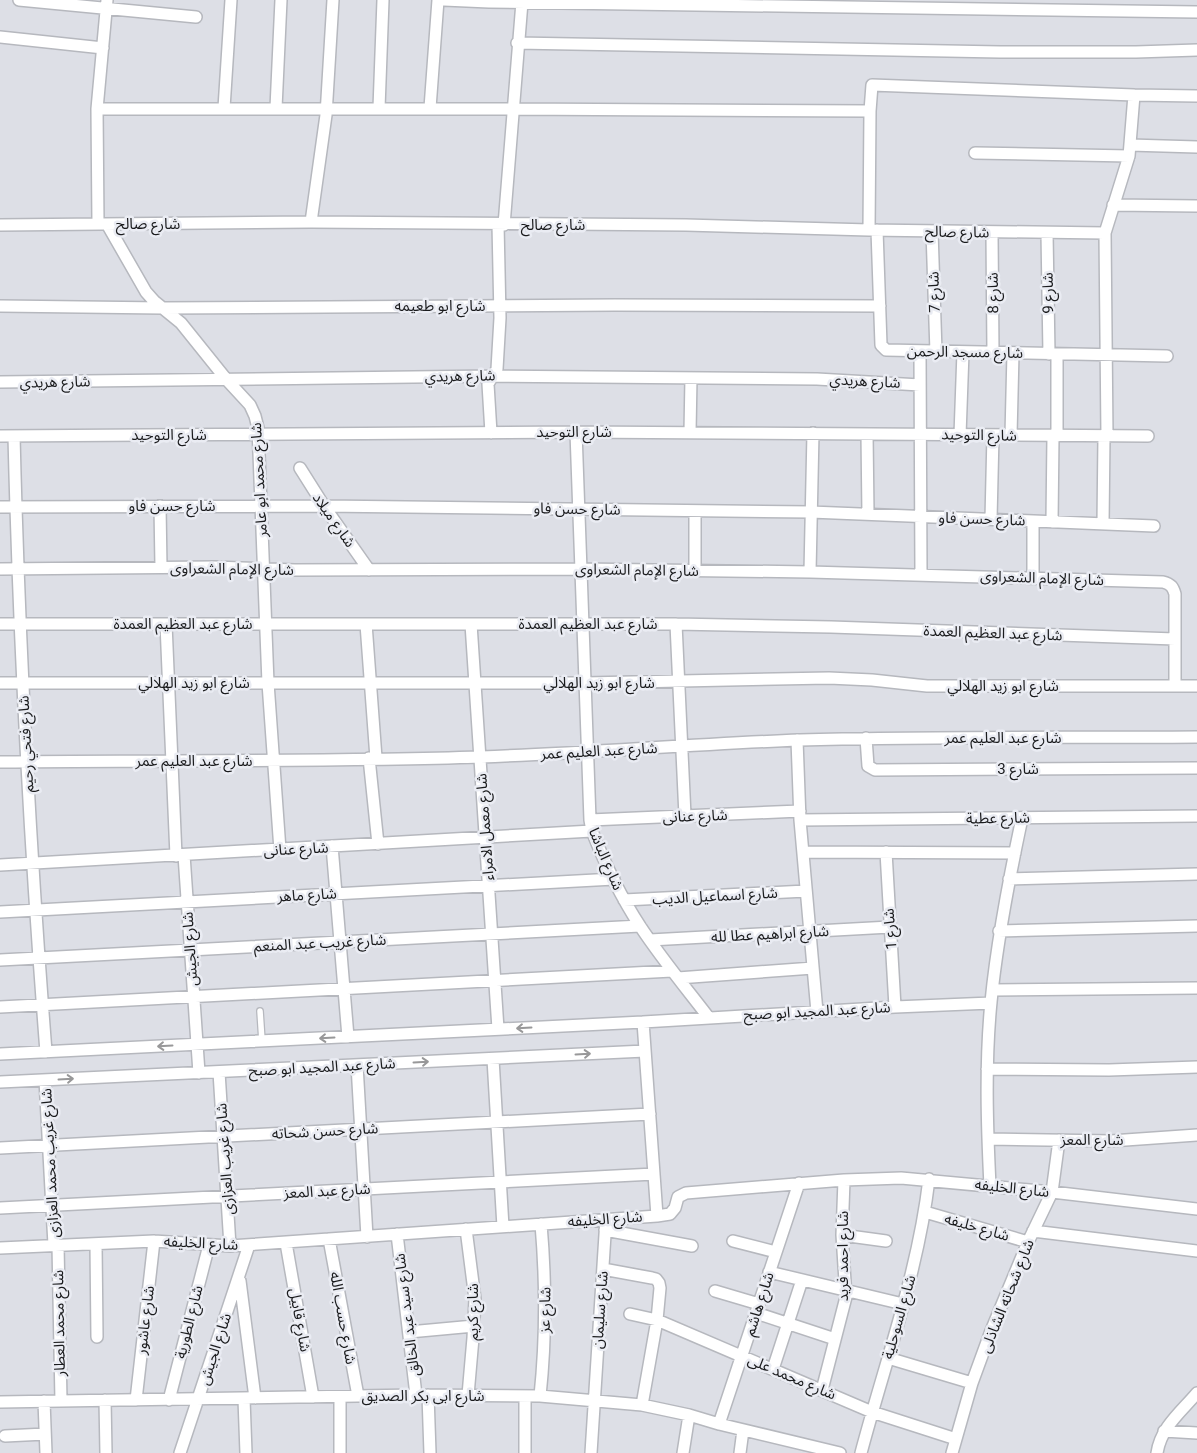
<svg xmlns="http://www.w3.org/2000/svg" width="1197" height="1453" font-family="Roboto,'Noto Sans Arabic',sans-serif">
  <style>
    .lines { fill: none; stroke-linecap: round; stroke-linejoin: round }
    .lane-casing { stroke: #b6b8be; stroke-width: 8 }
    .street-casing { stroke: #b6b8be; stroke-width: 14 }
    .lane { stroke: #fff; stroke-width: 5.5 }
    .street { stroke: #fff; stroke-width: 11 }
    .oneway { stroke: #989899 }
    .labels { text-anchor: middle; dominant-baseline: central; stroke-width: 5; stroke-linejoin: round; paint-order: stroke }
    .street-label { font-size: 15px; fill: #1a1b1d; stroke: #eaecf3 }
  </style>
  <rect width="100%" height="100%" fill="#dddfe6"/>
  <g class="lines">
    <g class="lane-casing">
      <path id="lane" d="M 260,1011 L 262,1041"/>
    </g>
    <g class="street-casing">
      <path id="street" d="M 19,0 L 196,17
        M 444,0 L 489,2 L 1197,12
        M 0,37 L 103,48
        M 517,43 L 1000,52 L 1136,52 L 1197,50
        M 224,108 L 231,0
        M 276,108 L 281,0
        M 379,108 L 383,0
        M 430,108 L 438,0
        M 97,109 L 513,109 L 870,111
        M 1130,145 L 1197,147
        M 975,153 L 1129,156
        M 1113,205 L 1197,206
        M 311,222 L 326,115 L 333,0
        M 98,224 L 97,109 L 107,0
        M 107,224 L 146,292 L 154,301 L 181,323 L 226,379 L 250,405 L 255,416 L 258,428 L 268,683 L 280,850
        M 0,225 L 311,222 L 686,225 L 869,230 L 1105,233
        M 504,225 L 522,2
        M 869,230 L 870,111 L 872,85 L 1134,95
        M 877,230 L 881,345 L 886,350 L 1167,356
        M 932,231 L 936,352
        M 992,233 L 993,353
        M 1047,233 L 1049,354
        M 0,306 L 163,308 L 615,305 L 880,306
        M 920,352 L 921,575
        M 0,382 L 493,376 L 817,379 L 920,385
        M 576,432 L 590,820 L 592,831 C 605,864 621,897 640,926 C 661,958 686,988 709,1018
        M 690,432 L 691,378
        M 491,433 L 488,384 L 497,369 L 500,318 L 498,224
        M 867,434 L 868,514
        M 960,435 L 963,352
        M 1011,435 L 1013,353
        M 0,436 L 576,432 L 1148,436
        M 14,436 C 19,641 30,847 46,1052
        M 1057,436 L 1057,354
        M 1107,436 L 1105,233 L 1129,156 L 1134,95 L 1197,96
        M 300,468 L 324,506 L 369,570
        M 160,506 L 161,567
        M 0,507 L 324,506 L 811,512 L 1154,526
        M 695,511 L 695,571
        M 991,519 L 993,435
        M 1052,522 L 1053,436
        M 1103,524 L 1104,436
        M 0,569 L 214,567 L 295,570 L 581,569 L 810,572 L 1163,582 C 1171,584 1173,587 1175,594 L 1175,686
        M 810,572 L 813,433
        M 1033,578 L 1033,521
        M 0,624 L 676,624 L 831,627 L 1175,639
        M 166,624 L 176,856
        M 366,624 L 376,758
        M 471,624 L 498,1029
        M 676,624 L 685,816
        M 0,683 L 585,683 L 829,678 L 872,680 L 927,686 L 1197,686
        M 866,738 L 868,766 L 875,770 L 1197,768
        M 797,740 L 800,820 L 817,1012
        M 369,758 L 378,844
        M 0,762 C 160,760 321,762 481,757 C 588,753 694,744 800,740 C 932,736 1065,738 1197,737
        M 590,820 L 800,811
        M 800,820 L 1197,816
        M 332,846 L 348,1037
        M 803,852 L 1015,853
        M 886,852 L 895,1007
        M 184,855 L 199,1073
        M 0,865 L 592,831
        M 1009,879 L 1197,874
        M 624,900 L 806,891
        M 0,912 L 614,879
        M 999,931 L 1197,926
        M 650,940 L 890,927
        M 0,960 L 640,926
        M 678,978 L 813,968
        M 993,990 L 1197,988
        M 0,1007 L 672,971
        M 643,1022 L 657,1216
        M 0,1054 L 643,1022 L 895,1007 L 991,1003
        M 493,1059 L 503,1227
        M 357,1065 L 367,1237
        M 987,1069 L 1109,1070 L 1197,1067
        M 219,1072 L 230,1246
        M 45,1080 L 54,1245
        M 0,1082 L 645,1051
        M 988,1139 L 1111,1141 L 1197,1135
        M 0,1148 L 650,1114
        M 990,1186 C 987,1125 985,1063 991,1002 C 997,940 1009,879 1022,818
        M 0,1208 L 654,1174
        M 925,1212 L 1028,1242
        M 466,1229 L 475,1299 L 473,1338 L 468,1395
        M 605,1230 L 692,1246
        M 1033,1231 L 1197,1251
        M 397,1234 L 416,1395
        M 842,1235 L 886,1241
        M 329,1239 L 358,1396
        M 733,1241 L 776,1252
        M 286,1243 L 313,1397
        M 96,1244 L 97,1337
        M 58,1245 L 61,1401
        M 0,1248 L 154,1241 L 230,1246 L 657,1216 L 670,1214 L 675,1208 L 678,1197 L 686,1193 L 844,1180 L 901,1178 L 1052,1192 L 1197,1209
        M 603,1269 L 652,1278 L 656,1279 L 659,1283 L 660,1288 L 657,1320 L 642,1405
        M 769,1272 L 903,1304
        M 240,1281 L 255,1398
        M 715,1291 L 759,1304
        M 756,1313 L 835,1339
        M 630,1314 L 657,1320 L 872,1412 L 956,1439
        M 409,1332 L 474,1326
        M 888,1358 L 972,1383
        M 773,1369 L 802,1280
        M 822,1390 L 846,1297 L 842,1235 L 844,1180
        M 428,1395 L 430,1453
        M 540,1396 C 546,1339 546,1282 541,1224
        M 244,1399 L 246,1453
        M 105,1400 L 106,1453
        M 136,1400 L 154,1241
        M 169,1400 L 209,1245
        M 44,1401 L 46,1453
        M 0,1402 L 416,1395 L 540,1396 L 642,1405 L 689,1415 L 719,1424 L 840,1453
        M 719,1424 L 799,1183
        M 1164,1431 L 1197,1433
        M 5,1436 L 45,1434
        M 180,1453 L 249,1245
        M 340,1453 L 340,1397
        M 525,1453 L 525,1396
        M 591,1453 L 606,1219
        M 683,1453 L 689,1415
        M 740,1453 L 743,1430
        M 861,1453 C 885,1362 918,1273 929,1179
        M 952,1453 L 972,1383 L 991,1331 L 1028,1242 L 1052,1192 L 1059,1140
        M 1157,1453 C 1161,1427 1181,1412 1197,1393"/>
    </g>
    <use href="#lane" class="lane"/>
    <use href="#street" class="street"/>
  </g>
  <defs><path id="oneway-shaft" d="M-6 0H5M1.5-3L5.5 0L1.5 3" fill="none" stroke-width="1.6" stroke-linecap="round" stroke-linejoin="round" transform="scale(1.25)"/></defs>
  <g class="oneway">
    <use href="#oneway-shaft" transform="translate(524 1028) rotate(177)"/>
    <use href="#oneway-shaft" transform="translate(327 1038) rotate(177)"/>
    <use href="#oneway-shaft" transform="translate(165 1046) rotate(177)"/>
    <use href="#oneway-shaft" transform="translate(583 1054) rotate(-3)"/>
    <use href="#oneway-shaft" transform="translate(421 1062) rotate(-3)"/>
    <use href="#oneway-shaft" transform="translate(66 1079) rotate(-3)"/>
  </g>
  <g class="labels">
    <g class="street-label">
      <text x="148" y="224">شارع صالح</text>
      <text x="553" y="225">شارع صالح</text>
      <text transform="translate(957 232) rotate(1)">شارع صالح</text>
      <text transform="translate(934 292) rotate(-92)">شارع 7</text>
      <text transform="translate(993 293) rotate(-91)">شارع 8</text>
      <text transform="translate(1048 293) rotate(-91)">شارع 9</text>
      <text x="440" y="306">شارع ابو طعيمه</text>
      <text transform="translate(965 352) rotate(1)">شارع مسجد الرحمن</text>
      <text transform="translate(460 376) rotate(-1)">شارع هريدي</text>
      <text transform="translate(865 381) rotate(3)">شارع هريدي</text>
      <text transform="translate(55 382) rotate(-1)">شارع هريدي</text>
      <text x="574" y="432">شارع التوحيد</text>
      <text x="169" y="435">شارع التوحيد</text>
      <text transform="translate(979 435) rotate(1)">شارع التوحيد</text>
      <text transform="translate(259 480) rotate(-93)">شارع محمد ابو عامر</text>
      <text x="172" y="506">شارع حسن فاو</text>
      <text transform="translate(577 509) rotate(1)">شارع حسن فاو</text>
      <text transform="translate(982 519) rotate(2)">شارع حسن فاو</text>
      <text transform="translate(334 520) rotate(55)">شارع ميلاد</text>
      <text transform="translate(232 569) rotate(1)">شارع الإمام الشعراوى</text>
      <text transform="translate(637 570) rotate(1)">شارع الإمام الشعراوى</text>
      <text transform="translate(1042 578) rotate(2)">شارع الإمام الشعراوى</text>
      <text x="183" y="624">شارع عبد العظيم العمدة</text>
      <text x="588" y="624">شارع عبد العظيم العمدة</text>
      <text transform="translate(993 633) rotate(2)">شارع عبد العظيم العمدة</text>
      <text x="194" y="683">شارع ابو زيد الهلالي</text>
      <text x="599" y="683">شارع ابو زيد الهلالي</text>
      <text x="1003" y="686">شارع ابو زيد الهلالي</text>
      <text x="1003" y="738">شارع عبد العليم عمر</text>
      <text transform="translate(26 744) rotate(-93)">شارع فتحي رحيم</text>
      <text transform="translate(599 751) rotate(-3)">شارع عبد العليم عمر</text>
      <text x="194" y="761">شارع عبد العليم عمر</text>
      <text x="1018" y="769">شارع 3</text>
      <text transform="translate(695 816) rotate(-2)">شارع عنانى</text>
      <text transform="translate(998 818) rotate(-1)">شارع عطية</text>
      <text transform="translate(485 827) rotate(-94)">شارع معمل الامراء</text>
      <text transform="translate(296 849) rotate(-3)">شارع عنانى</text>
      <text transform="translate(606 859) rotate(67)">شارع الباشا</text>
      <text transform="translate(307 895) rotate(-3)">شارع ماهر</text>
      <text transform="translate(715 896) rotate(-3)">شارع اسماعيل الديب</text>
      <text transform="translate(890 929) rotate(-94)">شارع 1</text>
      <text transform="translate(770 934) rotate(-3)">شارع ابراهيم عطا لله</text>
      <text transform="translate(320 943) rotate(-3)">شارع غريب عبد المنعم</text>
      <text transform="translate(190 949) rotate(-94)">شارع الجيش</text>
      <text transform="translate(817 1011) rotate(-3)">شارع عبد المجيد ابو صبح</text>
      <text transform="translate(322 1067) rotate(-3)">شارع عبد المجيد ابو صبح</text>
      <text transform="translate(325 1131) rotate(-3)">شارع حسن شحاته</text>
      <text x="1092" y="1140">شارع المعز</text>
      <text transform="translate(225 1159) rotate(-94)">شارع غريب العزازى</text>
      <text transform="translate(50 1163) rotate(-93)">شارع غريب محمد العزازى</text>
      <text transform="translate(1012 1188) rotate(6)">شارع الخليفه</text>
      <text transform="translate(327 1191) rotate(-3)">شارع عبد المعز</text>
      <text transform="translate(605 1219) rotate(-4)">شارع الخليفه</text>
      <text transform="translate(977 1227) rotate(16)">شارع خليفه</text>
      <text transform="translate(201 1243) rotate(3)">شارع الخليفه</text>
      <text transform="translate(843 1256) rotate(-90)">شارع احمد فريد</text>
      <text transform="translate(1007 1296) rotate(-68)">شارع شحاته الشاذلى</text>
      <text transform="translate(759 1304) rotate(-72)">شارع هاشم</text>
      <text transform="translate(545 1310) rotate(-89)">شارع عز</text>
      <text transform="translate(600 1310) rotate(-86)">شارع سليمان</text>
      <text transform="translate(473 1312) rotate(-90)">شارع كريم</text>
      <text transform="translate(407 1315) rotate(-97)">شارع سيد عبد الخالق</text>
      <text transform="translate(899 1317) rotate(-74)">شارع السوحلية</text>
      <text transform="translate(343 1318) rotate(80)">شارع حسب الله</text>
      <text transform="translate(145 1320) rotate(-83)">شارع عاشور</text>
      <text transform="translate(300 1320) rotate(80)">شارع قابيل</text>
      <text transform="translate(189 1322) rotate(-76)">شارع الطورية</text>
      <text transform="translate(59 1323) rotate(-91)">شارع محمد العطار</text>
      <text transform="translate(215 1349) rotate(-72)">شارع الجيش</text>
      <text transform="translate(792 1377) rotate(23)">شارع محمد على</text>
      <text x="423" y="1396">شارع ابى بكر الصديق</text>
    </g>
  </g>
</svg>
